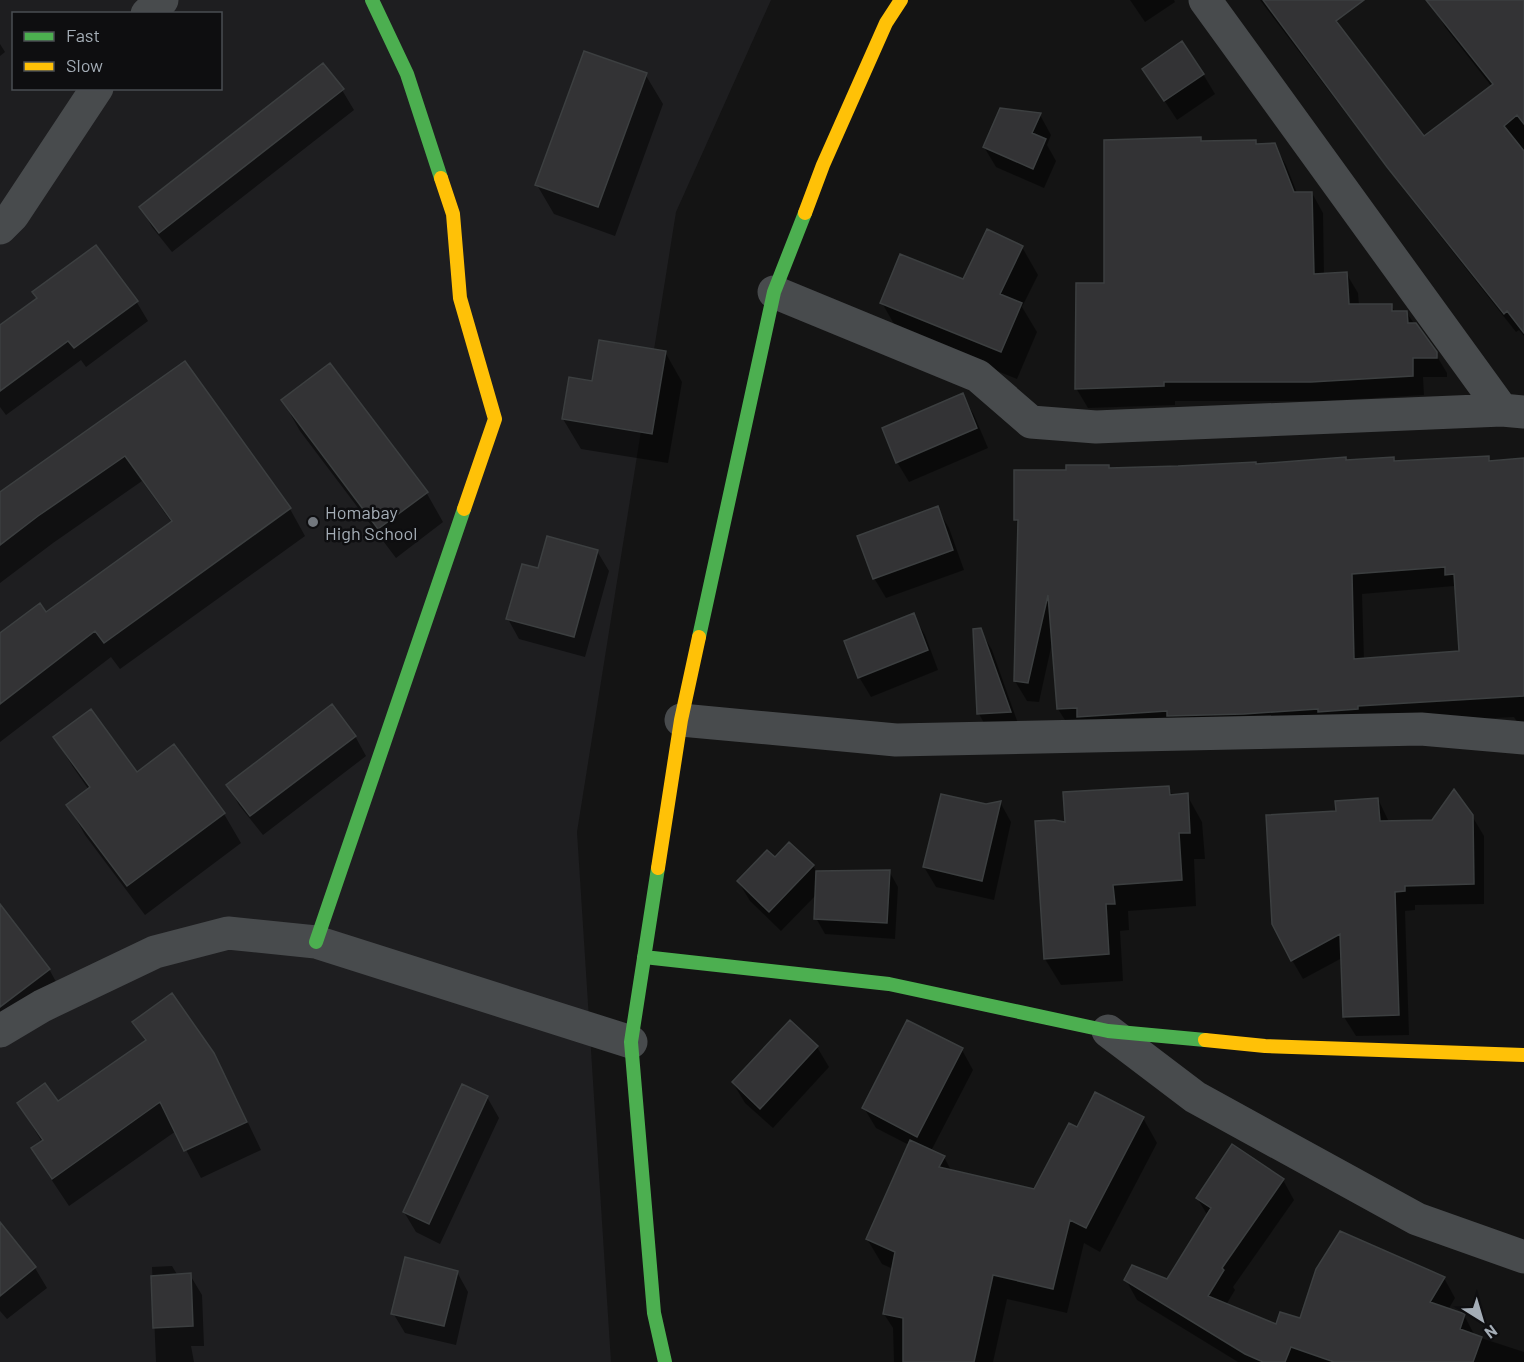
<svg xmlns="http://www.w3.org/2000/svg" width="1524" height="1362" font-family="Barlow,sans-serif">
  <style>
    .built { fill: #1e1e20; fill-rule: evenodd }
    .shadow { fill: #0007; fill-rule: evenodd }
    .building { fill: #333335; stroke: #3c3f40; stroke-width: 1.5; fill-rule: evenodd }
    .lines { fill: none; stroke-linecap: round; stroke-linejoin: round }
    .street { stroke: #484b4d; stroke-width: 33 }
    .fast { stroke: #4caf50; stroke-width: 14 }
    .slow { stroke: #ffc107; stroke-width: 14 }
    .poi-dot { fill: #72777d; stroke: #0e0e10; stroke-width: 2 }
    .labels { text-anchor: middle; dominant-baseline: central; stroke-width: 5; stroke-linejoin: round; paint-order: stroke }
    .poi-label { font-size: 18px; fill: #a4adb6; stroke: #0e0e10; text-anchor: start }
  </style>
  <rect width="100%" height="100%" fill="#141414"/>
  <path class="built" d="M 0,0 L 771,0 L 676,212 L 577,832 L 611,1362 L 0,1362 ZM 14,14 L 220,14 L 220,88 L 14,88 Z"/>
  <path class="shadow" d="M 1130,0 L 1174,0 L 1175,2 L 1145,22 Z
    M 1260,0 L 1318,0 L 1424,138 L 1492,87 L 1445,27 L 1430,0 L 1524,0 L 1524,336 L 1519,330 L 1516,332 L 1401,186 Z
    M 0,44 L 5,52 L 0,56 Z
    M 1144,69 L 1203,74 L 1215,94 L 1177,120 Z
    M 645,74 L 663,104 L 615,236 L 554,214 L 537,185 Z
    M 342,90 L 354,110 L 172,252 L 152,227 L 141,207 Z
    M 1040,115 L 1051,135 L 1047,145 L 1056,161 L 1044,188 L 996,167 L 984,147 Z
    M 1200,138 L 1202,142 L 1255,141 L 1257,146 L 1274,145 L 1286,165 L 1297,193 L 1312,193 L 1323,213 L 1324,275 L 1346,273 L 1358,293 L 1359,305 L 1391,305 L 1395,312 L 1406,312 L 1435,353 L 1447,373 L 1447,377 L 1423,377 L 1424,395 L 1323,401 L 1175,401 L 1175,405 L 1088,408 L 1076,388 L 1106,284 Z
    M 1022,247 L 1038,275 L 1022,307 L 1037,332 L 1017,379 L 898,331 L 882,303 L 964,281 Z
    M 136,301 L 148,321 L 86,367 L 81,360 L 6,415 L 0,407 L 0,327 Z
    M 665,352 L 682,382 L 668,463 L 581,449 L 563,419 Z
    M 185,363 L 290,509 L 305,536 L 120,669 L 111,657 L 0,742 L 0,635 L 46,614 L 172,523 L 142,481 L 53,543 L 0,583 L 0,494 Z
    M 962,395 L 974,415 L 988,448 L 909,482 L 897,462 Z
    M 283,401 L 426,492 L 443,522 L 396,558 L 300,431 Z
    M 1488,457 L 1491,462 L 1524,460 L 1524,725 L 1519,725 L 1514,717 L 1368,725 L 1070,728 L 1058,709 L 1052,643 L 1039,702 L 1027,701 L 1015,681 L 1019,525 L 1015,519 L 1067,471 L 1108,466 L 1110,469 L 1256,465 L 1393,458 L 1395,462 ZM 1454,586 L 1456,590 L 1461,652 L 1364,660 L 1362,594 Z
    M 937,508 L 949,528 L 964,570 L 886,598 L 874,578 Z
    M 597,551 L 609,571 L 585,657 L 519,639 L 508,619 Z
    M 913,615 L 925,635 L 938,670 L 871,697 L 859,677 Z
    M 980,630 L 992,650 L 1021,732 L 990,734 L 979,714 L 974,631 Z
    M 355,736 L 366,756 L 263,835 L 239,805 L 228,785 Z
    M 55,738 L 224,814 L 241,843 L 145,915 L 85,835 L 68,805 L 89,790 L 73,767 Z
    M 1168,787 L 1173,796 L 1187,795 L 1202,822 L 1205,859 L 1194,859 L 1196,906 L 1128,911 L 1129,930 L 1120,931 L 1123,981 L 1061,985 L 1045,959 Z
    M 1378,799 L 1389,822 L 1432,821 L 1472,816 L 1484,836 L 1484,904 L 1415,905 L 1415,910 L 1405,911 L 1409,1035 L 1356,1036 L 1344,1017 L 1342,958 L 1303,979 L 1292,960 L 1338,813 Z
    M 1000,802 L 1011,822 L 994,900 L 936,887 L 924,867 L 986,805 Z
    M 775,859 L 813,866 L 817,872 L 889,871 L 898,887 L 895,939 L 825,934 L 816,918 L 817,894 L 781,931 L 750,901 L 738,881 Z
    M 0,913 L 49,969 L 60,989 L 0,1037 Z
    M 134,1022 L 213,1054 L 229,1083 L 261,1150 L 201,1178 L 176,1131 L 69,1206 L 49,1176 L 33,1149 L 42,1142 L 19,1104 L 58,1103 L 146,1042 Z
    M 790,1022 L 817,1047 L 829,1067 L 773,1128 L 745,1103 L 733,1083 Z
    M 962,1050 L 973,1070 L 931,1151 L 944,1157 L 952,1172 L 1034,1191 L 1078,1129 L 1143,1118 L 1157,1143 L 1100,1252 L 1084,1243 L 1067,1313 L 1007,1299 L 993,1362 L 894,1362 L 893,1328 L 884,1314 L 893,1269 L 882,1264 L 867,1239 L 909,1145 L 876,1128 L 864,1108 Z
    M 487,1097 L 499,1118 L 440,1244 L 416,1232 L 404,1212 Z
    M 1283,1180 L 1294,1200 L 1233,1287 L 1235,1290 L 1226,1305 L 1277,1326 L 1444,1278 L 1455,1298 L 1448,1310 L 1464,1315 L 1475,1336 L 1524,1352 L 1524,1362 L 1238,1362 L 1137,1300 L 1126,1280 L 1167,1281 L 1208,1216 L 1197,1198 Z
    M 0,1224 L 35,1268 L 47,1288 L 7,1319 L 0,1311 Z
    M 172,1266 L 178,1276 L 190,1275 L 202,1295 L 204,1346 L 191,1346 L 194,1362 L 156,1362 L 152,1267 Z
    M 457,1272 L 468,1292 L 456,1345 L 405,1333 L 393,1313 Z"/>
  <path class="building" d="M 1263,0 L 1364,0 L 1336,21 L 1424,136 L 1493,84 L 1426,0 L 1524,0 L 1524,124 L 1517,115 L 1504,126 L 1524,151 L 1524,333 L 1507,311 L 1504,314 L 1387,167 Z
    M 1182,41 L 1204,74 L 1164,101 L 1142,69 Z
    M 584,51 L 647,73 L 598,207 L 535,185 Z
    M 323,63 L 344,89 L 159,233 L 139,207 Z
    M 1000,108 L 1041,113 L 1032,133 L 1046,139 L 1033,169 L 983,147 Z
    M 1201,137 L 1201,141 L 1256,140 L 1256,144 L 1275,143 L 1294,192 L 1312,192 L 1314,274 L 1347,272 L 1349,304 L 1392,304 L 1392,311 L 1407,311 L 1408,323 L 1416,323 L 1437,352 L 1437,358 L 1413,358 L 1413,376 L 1311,382 L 1164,382 L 1164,386 L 1075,389 L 1076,283 L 1104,283 L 1104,140 Z
    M 987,229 L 1023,246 L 1000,294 L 1022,303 L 1001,352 L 880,303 L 900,254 L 963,279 Z
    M 96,245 L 138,301 L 74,348 L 68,341 L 0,391 L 0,325 L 37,298 L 32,292 Z
    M 599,340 L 666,351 L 652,434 L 562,419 L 569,377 L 592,381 Z
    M 185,361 L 291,508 L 104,643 L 95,631 L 0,704 L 0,633 L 40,603 L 46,612 L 172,521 L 125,456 L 38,516 L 0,545 L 0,492 Z
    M 330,363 L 428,492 L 378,529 L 281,400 Z
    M 963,393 L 977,428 L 896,463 L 882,428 Z
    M 1489,456 L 1489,461 L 1524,458 L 1524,696 L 1358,706 L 1358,709 L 1318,712 L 1318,709 L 1244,714 L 1167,716 L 1167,711 L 1077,717 L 1077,708 L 1057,709 L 1048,595 L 1028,683 L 1014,681 L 1018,520 L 1014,520 L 1014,470 L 1066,470 L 1066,465 L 1109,465 L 1109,468 L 1178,466 L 1256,462 L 1256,464 L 1346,457 L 1346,460 L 1394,457 L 1394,461 ZM 1445,567 L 1445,575 L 1454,574 L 1459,651 L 1354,659 L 1352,574 Z
    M 938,506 L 953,550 L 873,579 L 857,536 Z
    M 547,536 L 598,550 L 574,637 L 506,619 L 522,564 L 538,568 Z
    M 914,613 L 928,650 L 858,678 L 844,641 Z
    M 981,628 L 1011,712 L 977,714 L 973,629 Z
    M 332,704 L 356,736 L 250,816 L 226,785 Z
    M 91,709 L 137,772 L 174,744 L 225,813 L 127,886 L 66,805 L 90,787 L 53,737 Z
    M 1169,786 L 1170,795 L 1188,793 L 1190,833 L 1179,833 L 1182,880 L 1113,885 L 1115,904 L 1106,904 L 1109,954 L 1044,959 L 1035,821 L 1054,820 L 1065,822 L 1063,792 Z
    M 1454,789 L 1473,815 L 1474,884 L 1405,886 L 1405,891 L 1395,892 L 1399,1015 L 1343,1017 L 1340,934 L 1291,961 L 1272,924 L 1266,815 L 1336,811 L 1335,801 L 1378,798 L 1380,821 L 1432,820 Z
    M 941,794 L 986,804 L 1001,801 L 982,881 L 923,867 Z
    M 789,842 L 814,865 L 769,912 L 737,881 L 767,850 L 775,857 Z
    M 890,870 L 887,923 L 814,919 L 816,871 Z
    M 0,904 L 50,969 L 0,1007 Z
    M 172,993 L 214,1053 L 247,1122 L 184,1151 L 160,1102 L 52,1179 L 31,1148 L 43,1140 L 17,1103 L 45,1083 L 58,1101 L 146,1040 L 132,1022 Z
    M 790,1020 L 818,1046 L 760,1109 L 732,1082 Z
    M 907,1020 L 963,1048 L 917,1137 L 862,1108 Z
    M 462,1084 L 488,1096 L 429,1224 L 403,1212 Z
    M 1095,1092 L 1144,1117 L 1086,1228 L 1070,1220 L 1053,1289 L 993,1275 L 974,1362 L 903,1362 L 903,1318 L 883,1314 L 895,1252 L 866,1239 L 910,1140 L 945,1156 L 939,1167 L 1034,1189 L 1069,1123 L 1077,1127 Z
    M 1232,1144 L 1284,1179 L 1222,1268 L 1224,1270 L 1208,1296 L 1276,1324 L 1280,1312 L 1300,1318 L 1316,1269 L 1340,1231 L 1445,1277 L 1430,1302 L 1465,1314 L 1460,1329 L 1482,1337 L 1473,1362 L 1334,1362 L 1291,1347 L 1285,1362 L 1263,1362 L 1245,1354 L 1124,1280 L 1132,1265 L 1167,1279 L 1211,1208 L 1196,1198 Z
    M 0,1222 L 36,1267 L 0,1296 Z
    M 405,1257 L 458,1271 L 444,1326 L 391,1314 Z
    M 191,1273 L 193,1326 L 153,1328 L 151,1276 Z"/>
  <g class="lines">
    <path class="street" d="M 1205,0 L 1502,410
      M 147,14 L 162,0
      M 0,228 L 13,215 L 97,88
      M 774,292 L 978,376 L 1031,422 L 1096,427 L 1502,410 L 1524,412
      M 681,720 L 896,740 L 1421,729 L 1524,738
      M 0,1031 L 42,1006 L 155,952 L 228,933 L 316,942 L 631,1042
      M 1108,1031 L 1195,1097 L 1417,1219 L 1524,1257"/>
    <path class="fast" d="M 372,0 L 407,74 L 441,178
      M 699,637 L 774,292 L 805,213
      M 658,868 L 631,1042 L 654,1313 L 665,1362
      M 316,942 L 464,509
      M 644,957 L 889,984 L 1108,1031 L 1205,1040"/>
    <path class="slow" d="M 441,178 L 453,214 L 460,298 L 495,419 L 464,509
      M 805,213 L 823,165 L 886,23 L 901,0
      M 658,868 L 681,720 L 699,637
      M 1205,1040 L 1265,1046 L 1524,1055"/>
  </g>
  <circle class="poi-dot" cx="313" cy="522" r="6"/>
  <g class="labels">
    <g class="poi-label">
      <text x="325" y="512">Homabay<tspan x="325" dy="21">High School</tspan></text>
    </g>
  </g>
  <rect x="12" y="12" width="210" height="78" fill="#0e0e10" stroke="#4a4e52" stroke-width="1.5"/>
  <rect x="24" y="32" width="30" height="9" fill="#4caf50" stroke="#4a4e52" stroke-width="1.5"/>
  <text x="66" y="42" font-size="18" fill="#a4adb6">Fast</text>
  <rect x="24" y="62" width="30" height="9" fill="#ffc107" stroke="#4a4e52" stroke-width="1.5"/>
  <text x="66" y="72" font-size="18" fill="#a4adb6">Slow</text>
  <g transform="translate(1482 1320) rotate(143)" stroke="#0e0e10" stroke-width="4.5" paint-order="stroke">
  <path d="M0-4.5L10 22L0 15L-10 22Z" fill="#a4adb6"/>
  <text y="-9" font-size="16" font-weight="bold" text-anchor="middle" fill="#a4adb6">N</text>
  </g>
</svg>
